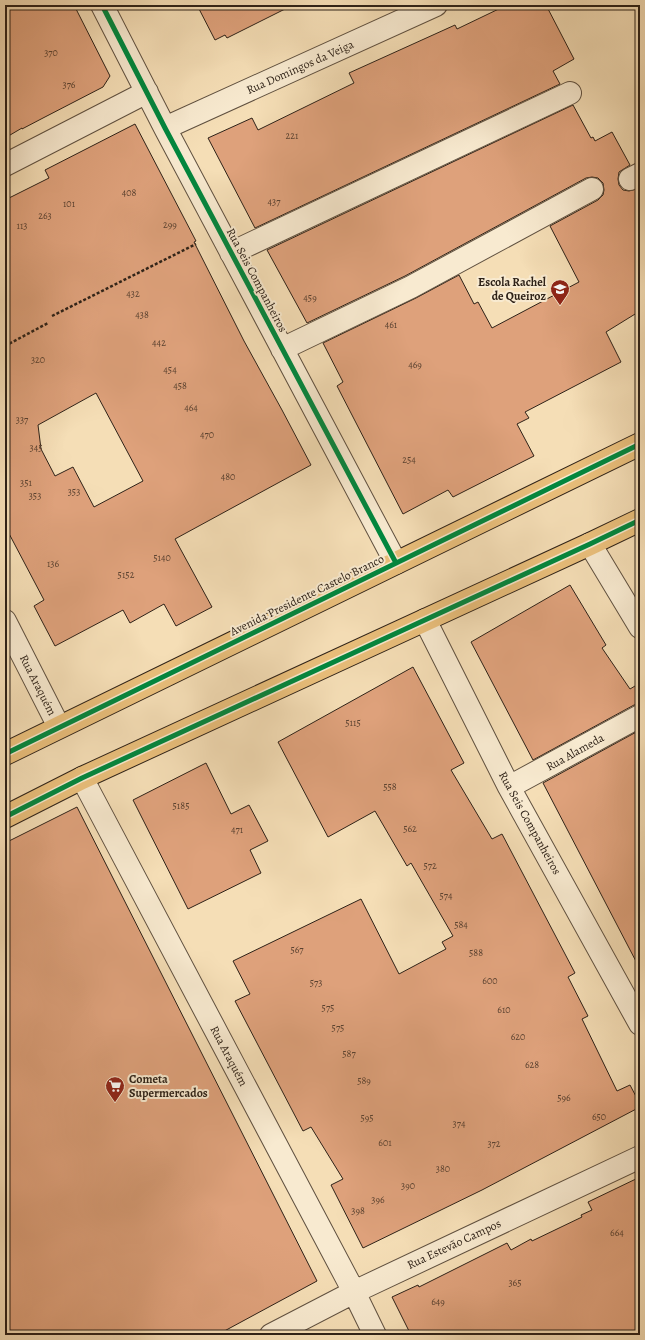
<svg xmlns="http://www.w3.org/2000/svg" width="645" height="1340" font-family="Alegreya,serif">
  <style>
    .building { fill: #dea17b; stroke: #2e2218; fill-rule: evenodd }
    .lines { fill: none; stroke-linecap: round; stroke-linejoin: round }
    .minor-casing { stroke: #605140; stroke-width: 24 }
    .major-casing { stroke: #2e2218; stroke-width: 24 }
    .path { stroke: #2e2218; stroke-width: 2.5; stroke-dasharray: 3 2; stroke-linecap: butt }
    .minor { stroke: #f8ead0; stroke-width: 22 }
    .major { stroke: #eabf7b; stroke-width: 22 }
    .cycleway-casing { stroke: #f8ead0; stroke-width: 8 }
    .cycleway { stroke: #00873e; stroke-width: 5 }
    .labels { text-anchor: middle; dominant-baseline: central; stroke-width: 4; stroke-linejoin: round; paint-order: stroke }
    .number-label { font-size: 10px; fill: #5a4231 }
    .street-label { font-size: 12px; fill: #2e2218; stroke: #f8ead0 }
    .poi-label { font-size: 12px; font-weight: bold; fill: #2e2218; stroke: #f8ead0; text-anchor: end }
  </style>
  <rect width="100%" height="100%" fill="#f5deb6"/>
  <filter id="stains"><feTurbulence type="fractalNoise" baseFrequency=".005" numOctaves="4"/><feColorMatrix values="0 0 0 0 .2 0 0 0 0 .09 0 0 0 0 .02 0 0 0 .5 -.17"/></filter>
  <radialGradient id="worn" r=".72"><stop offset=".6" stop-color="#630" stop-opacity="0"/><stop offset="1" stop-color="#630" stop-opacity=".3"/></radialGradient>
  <path class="building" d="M 5,5 L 74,5 L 110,76 L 103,87 L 43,118 L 22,129 L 22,128 L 5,138 Z
    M 197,5 L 293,5 L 227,38 L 225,35 L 215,40 Z
    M 507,5 L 546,5 L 574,59 L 553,71 L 560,84 L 255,228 L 208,138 L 252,118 L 258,130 L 354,83 L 349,73 L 455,25 L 457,29 Z
    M 573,105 L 591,138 L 593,137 L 595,141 L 612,132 L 630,165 L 619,172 L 618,179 L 619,185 L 623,190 L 629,191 L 640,188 L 640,311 L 606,332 L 621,362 L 525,412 L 529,418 L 517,424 L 534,456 L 453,497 L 448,490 L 403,514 L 337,386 L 343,382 L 323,343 L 416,298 L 459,275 L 474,304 L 478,302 L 492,328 L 579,282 L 550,226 L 598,200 L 603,195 L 604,190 L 603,183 L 598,178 L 592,177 L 586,178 L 405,276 L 307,323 L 267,250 Z
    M 135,124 L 196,241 L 194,242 L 244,341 L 282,410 L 311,465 L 175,539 L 212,607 L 176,626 L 164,604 L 130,623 L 123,610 L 55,646 L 34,606 L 44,600 L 5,526 L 5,200 L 49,178 L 45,170 ZM 96,393 L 143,481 L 94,507 L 73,467 L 55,476 L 41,449 L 38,425 Z
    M 570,585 L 606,645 L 602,648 L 630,689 L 640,683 L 640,704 L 634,705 L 533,760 L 471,642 Z
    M 413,667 L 464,763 L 451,770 L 492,839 L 502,834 L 575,973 L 568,977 L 588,1016 L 582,1019 L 617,1091 L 630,1085 L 640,1104 L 640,1107 L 482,1190 L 363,1248 L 331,1185 L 343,1179 L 311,1127 L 303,1131 L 235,1001 L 250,994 L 233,961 L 361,899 L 399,974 L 446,949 L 442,942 L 453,936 L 411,863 L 407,866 L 375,811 L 328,837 L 278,742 Z
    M 640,730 L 640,969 L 543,783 Z
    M 206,763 L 231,814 L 249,805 L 268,841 L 250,850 L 261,873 L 188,909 L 133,800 Z
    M 77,807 L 317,1281 L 217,1335 L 11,1335 L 5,1323 L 5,843 Z
    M 640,1177 L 640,1335 L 411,1335 L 392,1297 L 418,1285 L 419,1287 L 507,1243 L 511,1250 L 531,1239 L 532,1241 L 582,1217 L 581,1215 L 592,1210 L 588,1202 Z"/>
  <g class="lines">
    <g class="minor-casing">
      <path id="minor" d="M 102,5 L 165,128 L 396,563
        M 165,128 L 436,5
        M 5,165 L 147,92
        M 630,179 L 640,174
        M 231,253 L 570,93
        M 282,349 L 411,287 L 592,189
        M 590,544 L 640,627
        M 425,620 L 509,787 L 640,1024
        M 5,621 L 59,727
        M 82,778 L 354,1292 L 375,1335
        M 509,787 L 640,716
        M 271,1335 L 354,1292 L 640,1157"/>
    </g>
    <g class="major-casing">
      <path id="major" d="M 5,754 L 640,444
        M 5,817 L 82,778 L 590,544 L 640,520"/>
    </g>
    <path class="path" d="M 52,316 L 196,244
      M 5,346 L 48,323"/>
    <use href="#minor" class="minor"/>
    <use href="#major" class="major"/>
    <g class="cycleway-casing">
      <path id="cycleway" d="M 102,5 L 165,128 L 396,563
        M 5,754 L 640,444
        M 5,817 L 82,778 L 590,544 L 640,520"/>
    </g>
    <use href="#cycleway" class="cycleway"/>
  </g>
  <defs>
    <g id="school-pin" transform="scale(1)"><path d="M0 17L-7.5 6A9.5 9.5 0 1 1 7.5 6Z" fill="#8f2418" stroke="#f8ead0"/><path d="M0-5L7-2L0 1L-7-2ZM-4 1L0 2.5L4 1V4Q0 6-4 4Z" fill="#fff"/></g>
    <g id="supermarket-pin" transform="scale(1)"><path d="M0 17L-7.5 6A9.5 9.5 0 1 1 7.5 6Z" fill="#8f2418" stroke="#f8ead0"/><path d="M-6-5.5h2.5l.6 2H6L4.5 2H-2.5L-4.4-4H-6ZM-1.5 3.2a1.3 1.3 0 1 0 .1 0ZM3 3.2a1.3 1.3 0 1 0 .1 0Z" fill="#fff"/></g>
  </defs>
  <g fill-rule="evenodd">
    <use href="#school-pin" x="560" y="289"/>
    <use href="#supermarket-pin" x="115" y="1086"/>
  </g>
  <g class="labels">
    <g class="number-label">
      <text x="51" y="52">370</text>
      <text x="69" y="84">376</text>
      <text x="292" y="135">221</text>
      <text x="129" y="192">408</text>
      <text x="274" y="201">437</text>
      <text x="69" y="203">101</text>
      <text x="45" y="215">263</text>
      <text x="170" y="224">299</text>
      <text x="22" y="225">113</text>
      <text x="133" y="293">432</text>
      <text x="310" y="297">459</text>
      <text x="142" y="314">438</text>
      <text x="391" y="324">461</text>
      <text x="159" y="342">442</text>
      <text x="38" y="359">320</text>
      <text x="415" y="364">469</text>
      <text x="170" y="369">454</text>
      <text x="180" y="385">458</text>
      <text x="191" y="407">464</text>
      <text x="22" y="419">337</text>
      <text x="207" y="434">470</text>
      <text x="36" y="447">345</text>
      <text x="409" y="459">254</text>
      <text x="228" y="476">480</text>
      <text x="26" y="482">351</text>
      <text x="74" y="491">353</text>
      <text x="35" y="495">353</text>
      <text x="162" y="557">5140</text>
      <text x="53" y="563">136</text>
      <text x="126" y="574">5152</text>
      <text x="353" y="722">5115</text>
      <text x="390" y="786">558</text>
      <text x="181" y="805">5185</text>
      <text x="410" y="828">562</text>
      <text x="237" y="829">471</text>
      <text x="430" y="865">572</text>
      <text x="446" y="895">574</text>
      <text x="461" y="924">584</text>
      <text x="297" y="949">567</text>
      <text x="476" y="952">588</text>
      <text x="490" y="980">600</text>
      <text x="316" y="982">573</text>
      <text x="328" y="1007">575</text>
      <text x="504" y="1009">610</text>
      <text x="338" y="1027">575</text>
      <text x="518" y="1036">620</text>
      <text x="349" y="1053">587</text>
      <text x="532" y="1064">628</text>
      <text x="364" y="1080">589</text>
      <text x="564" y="1097">596</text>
      <text x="599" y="1116">650</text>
      <text x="367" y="1117">595</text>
      <text x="459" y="1123">374</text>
      <text x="385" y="1142">601</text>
      <text x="494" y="1143">372</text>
      <text x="443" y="1168">380</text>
      <text x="408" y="1185">390</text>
      <text x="378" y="1199">396</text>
      <text x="358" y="1210">398</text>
      <text x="617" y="1232">664</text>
      <text x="515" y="1282">365</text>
      <text x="438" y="1301">649</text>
    </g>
    <g class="street-label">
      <text transform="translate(300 67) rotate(-24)">Rua Domingos da Veiga</text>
      <text transform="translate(257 280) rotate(62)">Rua Seis Companheiros</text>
      <text transform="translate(307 595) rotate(-26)">Avenida Presidente Castelo Branco</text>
      <text transform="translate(38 685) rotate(63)">Rua Araquém</text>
      <text transform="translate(575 752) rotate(-29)">Rua Alameda</text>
      <text transform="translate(530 823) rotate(61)">Rua Seis Companheiros</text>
      <text transform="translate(229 1056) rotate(62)">Rua Araquém</text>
      <text transform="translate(454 1244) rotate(-25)">Rua Estevão Campos</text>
    </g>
    <g class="poi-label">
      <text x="546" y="282">Escola Rachel<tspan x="546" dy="14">de Queiroz</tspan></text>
      <text x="129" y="1079" text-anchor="start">Cometa<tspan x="129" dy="14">Supermercados</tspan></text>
    </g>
  </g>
  <rect width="645" height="1340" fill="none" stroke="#f5deb6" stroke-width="20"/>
  <rect x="6" y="6" width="633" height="1328" fill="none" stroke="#2e2218" stroke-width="2"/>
  <rect x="10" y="10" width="625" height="1320" fill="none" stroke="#2e2218"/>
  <rect width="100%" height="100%" filter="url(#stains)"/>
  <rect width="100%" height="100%" fill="url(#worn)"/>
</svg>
